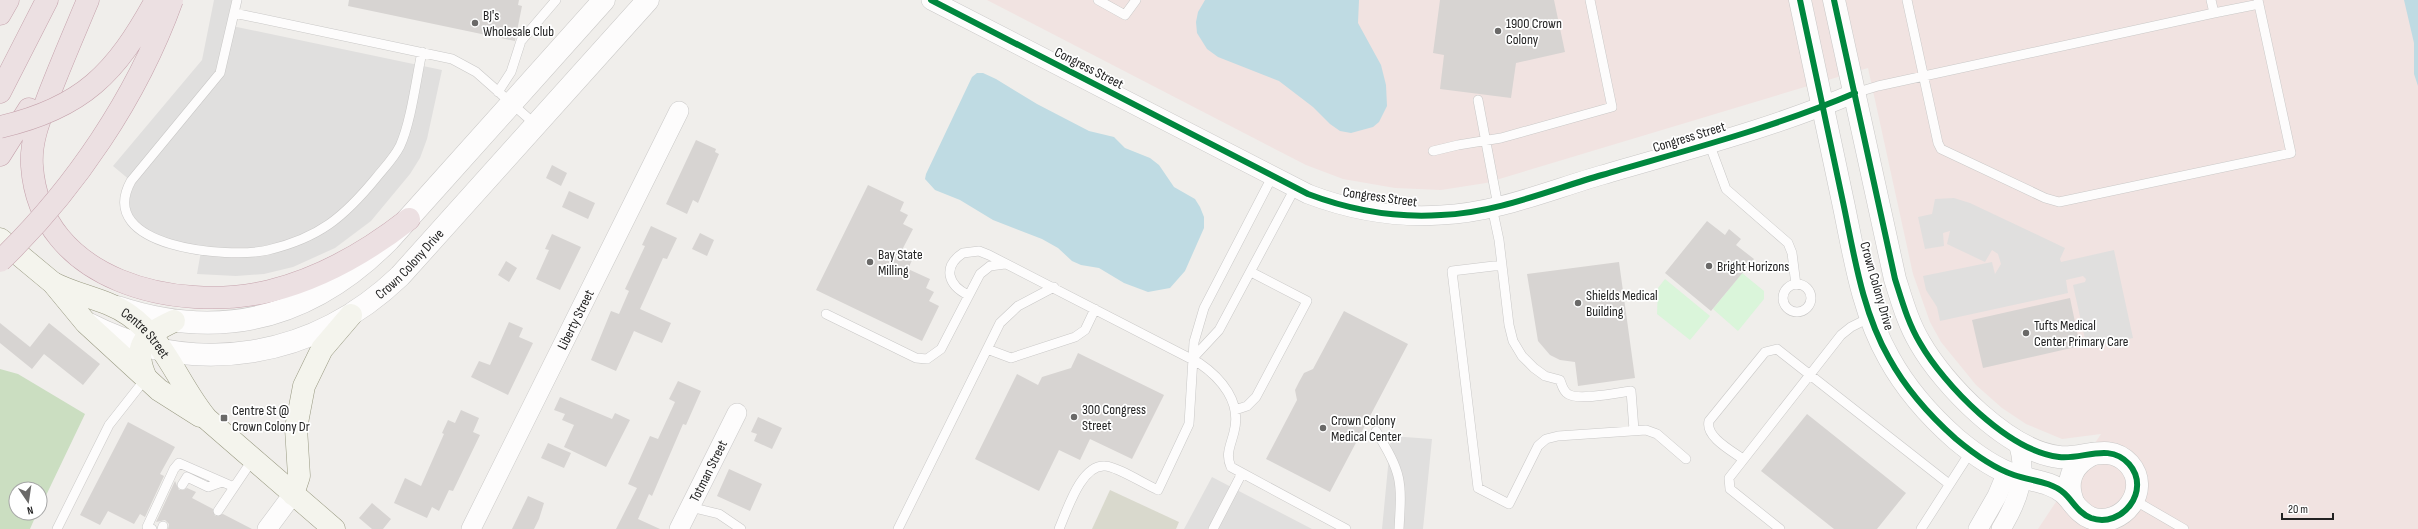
<svg xmlns="http://www.w3.org/2000/svg" width="2418" height="529" font-family="'Sofia Sans Condensed',sans-serif">
  <style>
    .commercial { fill: #f1e3e1 }
    .construction { fill: #d9d9cd }
    .forest { fill: #cbdec1 }
    .park { fill: #daf5da }
    .parking { fill: #e0dfde }
    .water { fill: #bfdbe3 }
    .building { fill: #d7d4d2 }
    .lines { fill: none; stroke-linecap: round; stroke-linejoin: round }
    .service-casing { stroke: #c9c8c7; stroke-width: 10 }
    .minor-casing { stroke: #c9c8c7; stroke-width: 20 }
    .tertiary-casing { stroke: #c9c8c7; stroke-width: 23 }
    .secondary-casing { stroke: #999a82; stroke-width: 23 }
    .motorway-casing { stroke: #c5a2ac; stroke-width: 23 }
    .service { stroke: #fdfcfc; stroke-width: 9 }
    .minor { stroke: #fdfcfc; stroke-width: 19 }
    .tertiary { stroke: #fdfcfc; stroke-width: 22 }
    .secondary { stroke: #f4f4ed; stroke-width: 22 }
    .motorway { stroke: #ece0e2; stroke-width: 22 }
    .motorway-bridge-casing { stroke: #c5a2ac; stroke-width: 23; stroke-linecap: butt }
    .motorway-bridge { stroke: #ece0e2; stroke-width: 22 }
    .cycleway-casing { stroke: #fff; stroke-width: 8 }
    .cycleway { stroke: #00873e; stroke-width: 6 }
    .poi-dot { fill: #6a6968; stroke: #fff; stroke-width: 1.5 }
    .labels { text-anchor: middle; dominant-baseline: central; stroke-width: 3.5; stroke-linejoin: round; paint-order: stroke }
    .poi-label { font-size: 14px; fill: #222; stroke: #fff; text-anchor: start }
    .street-label { font-size: 14px; fill: #222; stroke: #fff }
  </style>
  <rect width="100%" height="100%" fill="#f0eeeb"/>
  <path class="commercial" d="M 987,0 L 2418,0 L 2418,529 L 2038,529 L 2101,434 L 2062,439 L 2026,424 L 2002,408 L 1976,385 L 1941,342 L 1930,322 L 1913,274 L 1868,68 L 1486,183 L 1441,190 L 1395,188 L 1343,179 L 1306,165 Z"/>
  <path class="construction" d="M 1110,490 L 1179,522 L 1176,529 L 1092,529 Z"/>
  <path class="forest" d="M 0,369 L 18,374 L 85,414 L 40,508 L 40,489 L 16,489 L 16,513 L 37,513 L 30,529 L 0,529 Z"/>
  <path class="park" d="M 1742,273 L 1764,291 L 1764,299 L 1738,331 L 1713,309 Z
    M 1665,279 L 1710,316 L 1690,340 L 1657,314 L 1658,288 Z"/>
  <path class="parking" d="M 214,0 L 237,0 L 232,26 L 442,70 L 427,139 L 420,158 L 410,174 L 371,221 L 335,248 L 293,267 L 264,274 L 236,276 L 197,274 L 201,251 L 164,241 L 127,217 L 131,181 L 113,166 L 202,60 Z
    M 1954,198 L 1970,203 L 2065,248 L 2060,259 L 2061,262 L 2114,250 L 2133,338 L 2087,348 L 2073,285 L 2085,282 L 2086,279 L 2083,276 L 2066,280 L 2068,293 L 1940,321 L 1937,307 L 1926,290 L 1923,276 L 1992,262 L 1995,274 L 2001,264 L 1998,254 L 1992,250 L 1985,262 L 1947,244 L 1950,231 L 1943,233 L 1944,246 L 1925,249 L 1918,217 L 1932,214 L 1935,199 Z
    M 1391,436 L 1432,439 L 1423,529 L 1382,529 Z
    M 1212,477 L 1312,529 L 1184,529 Z"/>
  <path class="water" d="M 1205,0 L 1359,0 L 1358,23 L 1381,65 L 1386,85 L 1387,106 L 1379,122 L 1373,127 L 1351,133 L 1340,131 L 1330,124 L 1313,107 L 1279,81 L 1218,57 L 1207,49 L 1197,33 L 1196,22 L 1198,12 Z
    M 2404,0 L 2418,0 L 2418,86 L 2414,74 L 2414,43 Z
    M 977,73 L 983,73 L 996,79 L 1037,104 L 1089,131 L 1114,137 L 1125,148 L 1150,158 L 1159,165 L 1174,187 L 1195,199 L 1200,207 L 1204,217 L 1204,228 L 1185,271 L 1170,288 L 1148,292 L 1124,283 L 1099,268 L 1081,265 L 1072,261 L 1058,248 L 1042,239 L 993,220 L 960,200 L 935,190 L 925,179 L 926,174 L 972,77 Z"/>
  <path class="building" d="M 349,0 L 519,0 L 518,5 L 522,6 L 515,41 L 348,6 Z
    M 1440,0 L 1554,0 L 1565,52 L 1516,63 L 1511,98 L 1440,89 L 1444,55 L 1433,53 Z
    M 696,140 L 716,149 L 715,152 L 719,154 L 698,203 L 693,200 L 687,214 L 666,204 Z
    M 552,165 L 567,173 L 561,186 L 546,178 Z
    M 868,185 L 904,202 L 900,211 L 908,215 L 903,224 L 913,229 L 902,250 L 914,256 L 908,269 L 930,279 L 926,288 L 934,292 L 929,301 L 939,306 L 922,341 L 816,290 Z
    M 569,191 L 595,203 L 588,219 L 562,207 Z
    M 1707,221 L 1725,235 L 1729,229 L 1741,239 L 1736,245 L 1754,259 L 1711,311 L 1665,273 Z
    M 651,226 L 677,238 L 667,259 L 663,258 L 640,309 L 671,323 L 662,343 L 634,331 L 616,371 L 591,360 L 611,311 L 619,314 L 629,291 L 625,289 L 645,246 L 642,245 Z
    M 700,233 L 714,240 L 707,256 L 692,249 Z
    M 552,234 L 581,247 L 560,290 L 536,279 L 549,250 L 545,249 Z
    M 506,261 L 517,268 L 509,282 L 498,275 Z
    M 1619,262 L 1635,378 L 1578,386 L 1575,362 L 1560,360 L 1550,355 L 1538,341 L 1527,274 Z
    M 2070,298 L 2080,346 L 1983,368 L 1972,320 Z
    M 1344,311 L 1408,344 L 1330,492 L 1266,459 L 1297,400 L 1295,390 L 1299,382 L 1304,373 L 1313,369 Z
    M 509,322 L 523,328 L 519,337 L 533,343 L 508,395 L 471,377 L 479,361 L 490,365 Z
    M 0,323 L 30,347 L 49,323 L 100,364 L 83,385 L 44,354 L 32,369 L 0,343 Z
    M 1078,353 L 1164,395 L 1132,459 L 1090,439 L 1080,460 L 1059,450 L 1039,491 L 975,459 L 1017,374 L 1038,385 L 1042,377 L 1071,368 Z
    M 678,381 L 701,391 L 686,425 L 683,424 L 652,496 L 649,494 L 638,519 L 660,529 L 616,529 L 637,488 L 628,484 L 650,436 L 658,439 L 675,402 L 669,399 Z
    M 560,397 L 612,419 L 615,413 L 630,420 L 606,467 L 564,447 L 574,425 L 562,420 L 565,414 L 554,410 Z
    M 461,410 L 479,418 L 473,432 L 480,435 L 453,491 L 449,490 L 439,511 L 432,507 L 427,518 L 394,503 L 405,478 L 421,486 L 444,434 L 442,433 L 448,420 L 455,423 Z
    M 1807,414 L 1906,493 L 1877,529 L 1834,529 L 1761,471 Z
    M 758,417 L 782,428 L 772,449 L 754,441 L 757,434 L 751,432 Z
    M 128,422 L 175,447 L 160,474 L 164,476 L 145,517 L 140,514 L 134,524 L 108,511 L 100,525 L 80,515 Z
    M 548,443 L 571,453 L 564,468 L 541,458 Z
    M 729,469 L 762,484 L 750,511 L 717,496 Z
    M 175,481 L 179,490 L 184,490 L 187,488 L 196,492 L 192,498 L 213,509 L 215,516 L 223,514 L 252,529 L 168,529 L 169,524 L 165,520 L 156,522 Z
    M 528,496 L 544,503 L 539,519 L 534,529 L 512,529 Z
    M 372,503 L 391,519 L 383,529 L 372,529 L 359,518 Z"/>
  <g class="lines">
    <g class="service-casing">
      <path id="service" d="M 237,0 L 220,73 L 131,181 C 94,248 229,259 268,250 C 319,238 344,217 376,178 C 384,168 394,158 400,146 C 411,122 416,80 422,52
        M 1098,0 L 1125,15 L 1136,0
        M 1907,0 L 1938,143 L 1941,149 L 2045,198 L 2059,202 L 2291,153 L 2258,0
        M 234,13 L 452,59 L 476,72 L 536,125
        M 2214,13 L 2259,4
        M 498,92 L 511,72 L 521,41 L 556,0
        M 1855,93 L 1878,86 L 2214,13 L 2211,0
        M 1478,100 L 1498,206
        M 1709,143 L 1726,189 L 1788,243 L 1792,253 L 1796,285
        M 1433,151 L 1458,145 L 1501,138 L 1612,107 L 1590,0
        M 1492,207 L 1499,240 L 1509,325 L 1513,341 L 1522,356 L 1534,368 L 1545,376 L 1560,380 C 1562,385 1563,391 1568,394 C 1578,401 1617,393 1631,391 L 1634,430
        M 1502,265 L 1452,271 L 1478,488 L 1509,504 L 1538,446 L 1546,439 L 1558,436 L 1646,430 L 1657,434 L 1686,459
        M1783 298a14 14 0 1 1 28 0a14 14 0 1 1-28 0Z
        M 968,295 C 948,285 942,267 963,253 L 979,251 L 989,255 L 1199,363 C 1221,378 1242,402 1234,432 C 1231,445 1225,454 1231,467 L 1346,529
        M 826,314 L 916,358 L 927,359 L 941,349 L 980,274 L 990,266 L 1005,264
        M 987,349 L 1011,358 L 1075,337 L 1085,330 L 1095,309
        M 1192,359 L 1219,330 L 1295,188
        M 1235,410 L 1247,406 L 1256,397 L 1307,301 L 1251,272
        M 1376,431 C 1402,474 1402,479 1399,529
        M 1743,459 C 1732,451 1705,437 1709,421 L 1765,352 L 1777,349 L 1949,484
        M 182,485 L 187,477 L 208,487 L 222,482
        M 2134,500 L 2184,529
        M 690,507 L 719,514 L 741,529
        M 218,511 L 253,459
        M 57,529 L 109,425 L 146,378
        M 152,529 L 147,527 L 174,469 L 179,463 L 234,487
        M 162,529 L 163,526
        M 898,529 L 1000,323 L 1018,306 L 1054,287
        M 1059,529 C 1067,511 1081,464 1105,466 C 1116,466 1146,485 1158,490 L 1189,424 L 1194,342 L 1204,308 L 1272,177
        M 1213,529 L 1241,475
        M 1780,529 L 1730,489 L 1729,478 L 1841,335 L 1851,327 L 1871,317
        M 1921,529 L 1971,451"/>
    </g>
    <g class="minor-casing">
      <g id="minor">
        <path d="M 931,0 L 1308,194 C 1350,210 1396,218 1441,215 C 1496,213 1550,190 1602,175 C 1687,150 1773,128 1855,93"/>
        <path d="M 267,529 L 293,494"/>
        <path id="s1" d="M 471,529 L 679,111"/>
        <path id="s2" d="M 679,529 L 737,413"/>
        <path d="M 1978,529 L 1997,496 L 2007,472"/>
        <path d="M 2001,529 C 2018,501 2029,473 2017,440"/>
      </g>
    </g>
    <g class="tertiary-casing">
      <g id="tertiary">
        <path d="M 1800,0 C 1814,67 1829,134 1843,202 C 1854,254 1862,311 1889,358 C 1906,389 1930,416 1956,439 C 1974,454 1993,468 2014,475 C 2031,481 2050,481 2064,493 C 2073,501 2078,513 2091,518 C 2122,529 2152,490 2129,464 C 2109,442 2083,460 2059,457 C 2008,451 1944,385 1920,343 C 1908,323 1902,301 1895,279 L 1834,0"/>
        <path d="M 117,307 C 222,342 312,318 389,240 L 604,0"/>
        <path id="s3" d="M 89,324 C 196,379 314,358 400,276 L 648,0"/>
        <path d="M 2074,504 C 2064,482 2072,464 2093,454"/>
      </g>
    </g>
    <g class="secondary-casing">
      <g id="secondary">
        <path d="M 0,239 L 53,283 L 86,323 L 159,390 L 200,416"/>
        <path id="s4" d="M 53,283 C 78,296 106,299 129,315 C 166,341 179,386 207,419 L 334,529"/>
        <path d="M 146,378 C 131,345 146,334 174,321"/>
        <path d="M 293,494 L 299,476 L 296,428 L 304,386 L 322,349 L 351,315"/>
      </g>
    </g>
    <g class="motorway-casing">
      <path id="motorway" d="M 88,0 C 75,31 62,61 50,92 C 41,116 30,140 32,166 C 40,282 177,313 270,291 C 322,278 367,252 409,219
        M 0,14 L 8,0
        M 0,92 L 47,0
        M 0,155 L 29,109"/>
    </g>
    <use href="#service" class="service"/>
    <use href="#minor" class="minor"/>
    <use href="#tertiary" class="tertiary"/>
    <use href="#secondary" class="secondary"/>
    <use href="#motorway" class="motorway"/>
    <g class="motorway-bridge-casing">
      <path id="motorway-bridge" d="M 0,127 C 83,108 116,73 156,0
        M 0,261 C 74,190 137,97 172,0"/>
    </g>
    <use href="#motorway-bridge" class="motorway-bridge"/>
    <g class="cycleway-casing">
      <path id="cycleway" d="M 931,0 L 1308,194 C 1350,210 1396,218 1441,215 C 1496,213 1550,190 1602,175 C 1687,150 1773,128 1855,93
        M 1800,0 C 1814,67 1829,134 1843,202 C 1854,254 1862,311 1889,358 C 1906,389 1930,416 1956,439 C 1974,454 1993,468 2014,475 C 2031,481 2050,481 2064,493 C 2073,501 2078,513 2091,518 C 2122,529 2152,490 2129,464 C 2109,442 2083,460 2059,457 C 2008,451 1944,385 1920,343 C 1908,323 1902,301 1895,279 L 1834,0"/>
    </g>
    <use href="#cycleway" class="cycleway"/>
  </g>
  <g class="poi-dot">
    <circle cx="475" cy="23" r="4"/>
    <circle cx="1498" cy="31" r="4"/>
    <circle cx="870" cy="262" r="4"/>
    <circle cx="1709" cy="266" r="4"/>
    <circle cx="1578" cy="303" r="4"/>
    <circle cx="2026" cy="333" r="4"/>
    <circle cx="1074" cy="417" r="4"/>
    <rect x="220" y="414" width="8" height="8" rx="2"/>
    <circle cx="1323" cy="428" r="4"/>
  </g>
  <g class="labels">
    <g class="poi-label">
      <text x="483" y="15">BJ's<tspan x="483" dy="16">Wholesale Club</tspan></text>
      <text x="1506" y="23">1900 Crown<tspan x="1506" dy="16">Colony</tspan></text>
      <text x="878" y="254">Bay State<tspan x="878" dy="16">Milling</tspan></text>
      <text x="1717" y="266">Bright Horizons</text>
      <text x="1586" y="295">Shields Medical<tspan x="1586" dy="16">Building</tspan></text>
      <text x="2034" y="325">Tufts Medical<tspan x="2034" dy="16">Center Primary Care</tspan></text>
      <text x="1082" y="409">300 Congress<tspan x="1082" dy="16">Street</tspan></text>
      <text x="232" y="410">Centre St @<tspan x="232" dy="16">Crown Colony Dr</tspan></text>
      <text x="1331" y="420">Crown Colony<tspan x="1331" dy="16">Medical Center</tspan></text>
    </g>
    <g class="street-label">
      <text transform="translate(1089 68) rotate(27)">Congress Street</text>
      <text transform="translate(1689 137) rotate(-17)">Congress Street</text>
      <text transform="translate(1380 197) rotate(8)">Congress Street</text>
      <text stroke="none"><textPath href="#s3" startOffset="352">Crown Colony Drive</textPath></text>
      <text transform="translate(1877 286) rotate(74)">Crown Colony Drive</text>
      <text stroke="none"><textPath href="#s1" startOffset="234">Liberty Street</textPath></text>
      <text stroke="none"><textPath href="#s4" startOffset="107">Centre Street</textPath></text>
      <text stroke="none"><textPath href="#s2" startOffset="65">Totman Street</textPath></text>
    </g>
  </g>
  <g transform="translate(28 501) rotate(167)"><circle r="19" fill="#ffffff" stroke="#a7a7a7"/>
  <path d="M0-3L7 15L0 10L-7 15Z" fill="#6a6968"/>
  <text y="-6" font-size="11" font-weight="bold" text-anchor="middle" fill="#222222">N</text>
  </g>
  <path d="M2282 513v6h51v-6" fill="none" stroke="#222222" stroke-width="2"/>
  <text x="2288" y="513" font-size="12" fill="#222222" stroke="#ffffff" stroke-width="3" paint-order="stroke">20 m</text>
</svg>
